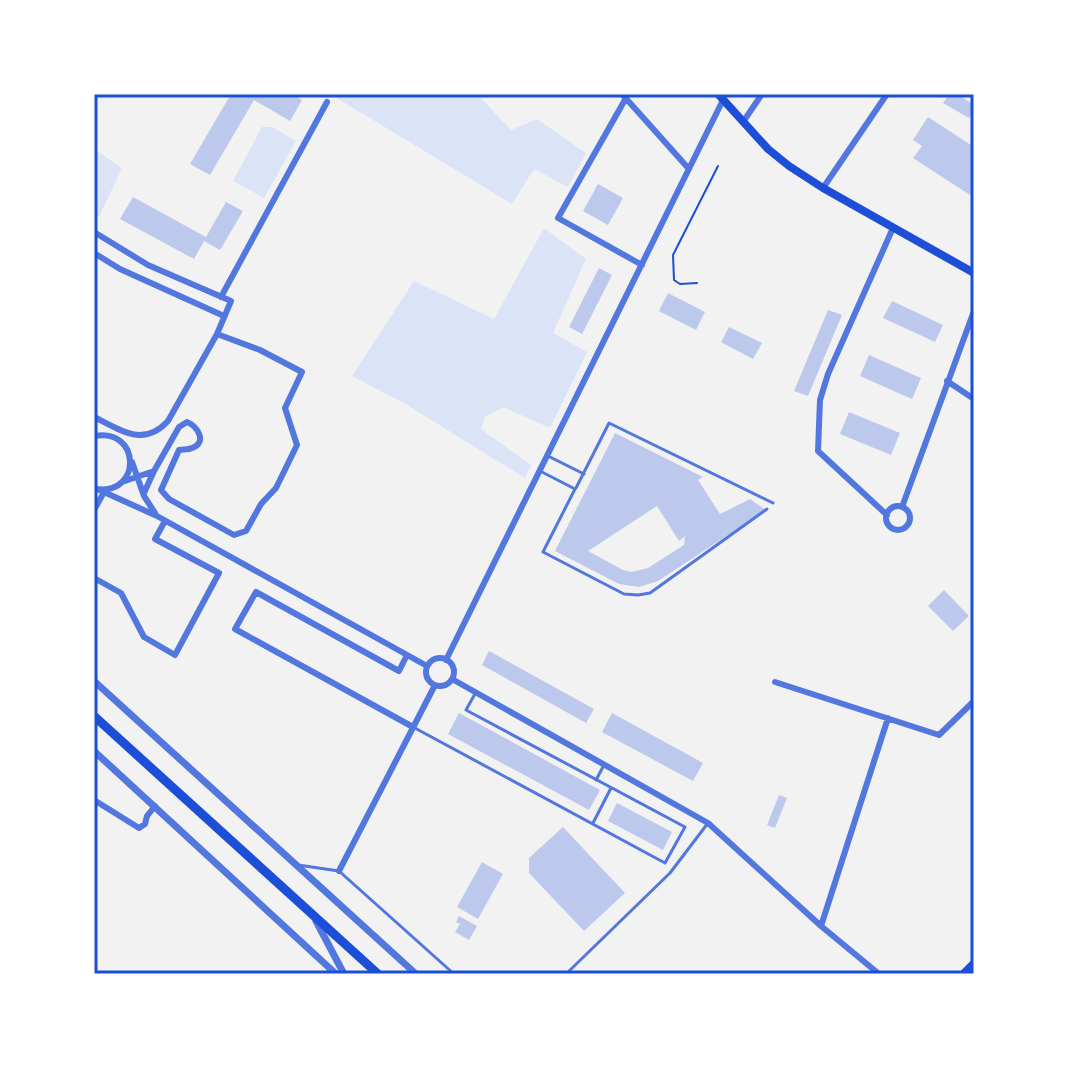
<svg xmlns="http://www.w3.org/2000/svg" width="1068" height="1068" font-family="'Exo 2',sans-serif">
  <style>
    .green { fill: #dbe4f7 }
    .building { fill: #bdc9ec; fill-rule: evenodd }
    .lines { fill: none; stroke-linecap: round; stroke-linejoin: round }
    .path { stroke: #1d4ed8; stroke-width: 2 }
    .service { stroke: #5277de; stroke-width: 3 }
    .minor { stroke: #5277de; stroke-width: 6 }
    .tertiary { stroke: #5277de; stroke-width: 7 }
    .secondary { stroke: #1d4ed8; stroke-width: 8 }
    .primary { stroke: #1d4ed8; stroke-width: 9 }
    .neatline { fill: none; stroke: #1d4ed8; stroke-width: 3 }
  </style>
  <rect width="100%" height="100%" fill="#f2f2f2"/>
  <path class="green" d="M 330,94 L 477,94 L 511,130 L 537,119 L 586,153 L 568,187 L 534,169 L 512,204 Z
    M 262,127 L 272,127 L 296,141 L 264,198 L 233,181 Z
    M 94,149 L 122,168 L 99,217 L 94,216 Z
    M 544,228 L 586,259 L 553,333 L 587,352 L 550,428 L 503,407 L 485,417 L 481,429 L 531,465 L 525,478 L 404,403 L 352,376 L 414,281 L 494,319 Z"/>
  <path class="building" d="M 231,94 L 292,94 L 302,100 L 290,121 L 254,100 L 210,175 L 190,164 Z
    M 950,94 L 962,94 L 960,96 L 974,105 L 974,111 L 969,118 L 943,103 Z
    M 928,117 L 974,147 L 974,188 L 970,195 L 913,158 L 922,146 L 913,140 Z
    M 598,184 L 623,198 L 608,225 L 583,211 Z
    M 133,197 L 206,237 L 226,202 L 243,211 L 220,250 L 204,241 L 194,259 L 120,219 Z
    M 599,268 L 612,275 L 582,334 L 569,327 Z
    M 668,293 L 705,312 L 696,330 L 659,311 Z
    M 892,301 L 943,325 L 935,342 L 883,318 Z
    M 828,310 L 842,315 L 808,396 L 794,391 Z
    M 729,327 L 762,343 L 753,359 L 721,342 Z
    M 869,355 L 921,378 L 912,399 L 860,376 Z
    M 849,412 L 900,433 L 891,455 L 840,434 Z
    M 615,433 L 703,477 L 698,480 L 720,514 L 750,499 L 766,510 L 658,581 L 639,587 L 619,584 L 555,551 ZM 657,506 L 679,541 L 685,536 L 684,545 L 648,568 L 631,572 L 623,570 L 588,551 Z
    M 944,590 L 969,616 L 953,631 L 928,606 Z
    M 489,651 L 594,709 L 586,723 L 482,665 Z
    M 459,713 L 600,790 L 589,810 L 448,734 Z
    M 612,713 L 703,763 L 693,781 L 602,732 Z
    M 779,795 L 787,798 L 775,828 L 767,825 Z
    M 617,803 L 672,832 L 663,850 L 608,821 Z
    M 563,827 L 625,893 L 584,931 L 529,873 L 529,858 Z
    M 482,862 L 503,874 L 478,919 L 457,907 Z
    M 459,916 L 477,926 L 469,940 L 455,932 L 460,924 L 456,922 Z"/>
  <g class="lines">
    <path class="path" d="M 697,283 L 680,284 L 674,280 L 673,255 L 718,166"/>
    <path class="service" d="M 548,456 L 584,474
      M 540,471 L 575,489 L 543,552 L 624,594 L 638,595 L 650,593 L 767,509
      M 576,488 L 609,423 L 773,503
      M 413,727 L 665,863 L 685,827 L 466,710 L 476,692
      M 596,780 L 604,765
      M 593,823 L 611,788
      M 298,865 L 339,871 L 454,974
      M 566,974 L 670,873 L 708,823"/>
    <path class="minor" d="M 622,94 L 689,169
      M 626,98 L 558,218 L 642,265
      M 743,122 L 762,94
      M 823,188 L 887,94
      M 94,232 L 148,265 L 231,301 L 217,334 L 260,350 L 302,372 L 285,408 L 297,445 L 276,488 L 261,504 L 246,531 L 234,535 L 169,499 L 161,490 L 179,450 C 183,449 188,450 192,448 C 208,442 197,426 187,422 L 179,427 L 154,471 L 122,482
      M 94,253 L 120,269 L 224,316
      M 221,297 L 327,102
      M 947,381 L 974,399
      M 94,417 C 121,430 143,448 168,421 L 217,334
      M 94,436 C 141,427 142,495 97,489
      M 132,462 L 144,496 L 155,513
      M 95,488 L 157,516 L 427,666
      M 144,493 L 154,471
      M886 518a12 12 0 1 1 24 0a12 12 0 1 1-24 0Z
      M 902,507 L 974,311
      M 94,510 L 103,494
      M 887,515 L 818,451 L 820,400 L 828,374 L 893,228
      M 94,578 L 121,593 L 144,637 L 175,655 L 219,573 L 155,539 L 165,521
      M 407,655 L 399,671 L 256,592 L 235,629 L 413,727
      M426 672a14 14 0 1 1 28 0a14 14 0 1 1-28 0Z
      M 446,660 L 723,100
      M 452,679 L 708,823 L 821,926 L 879,974
      M 775,682 L 939,735 L 974,701
      M 94,800 L 139,828 L 145,824 L 147,816 L 155,806
      M 339,871 L 435,685
      M 821,926 L 888,718"/>
    <path class="tertiary" d="M 94,681 L 416,974
      M 94,751 L 336,974
      M 316,921 L 344,974"/>
    <path class="secondary" d="M 718,94 L 768,149 L 789,166 L 823,188 L 974,273"/>
    <path class="primary" d="M 94,716 L 378,974
      M 964,974 L 974,964"/>
  </g>
  <rect width="1068" height="1068" fill="none" stroke="#ffffff" stroke-width="192"/>
  <rect x="96" y="96" width="876" height="876" class="neatline"/>
</svg>
